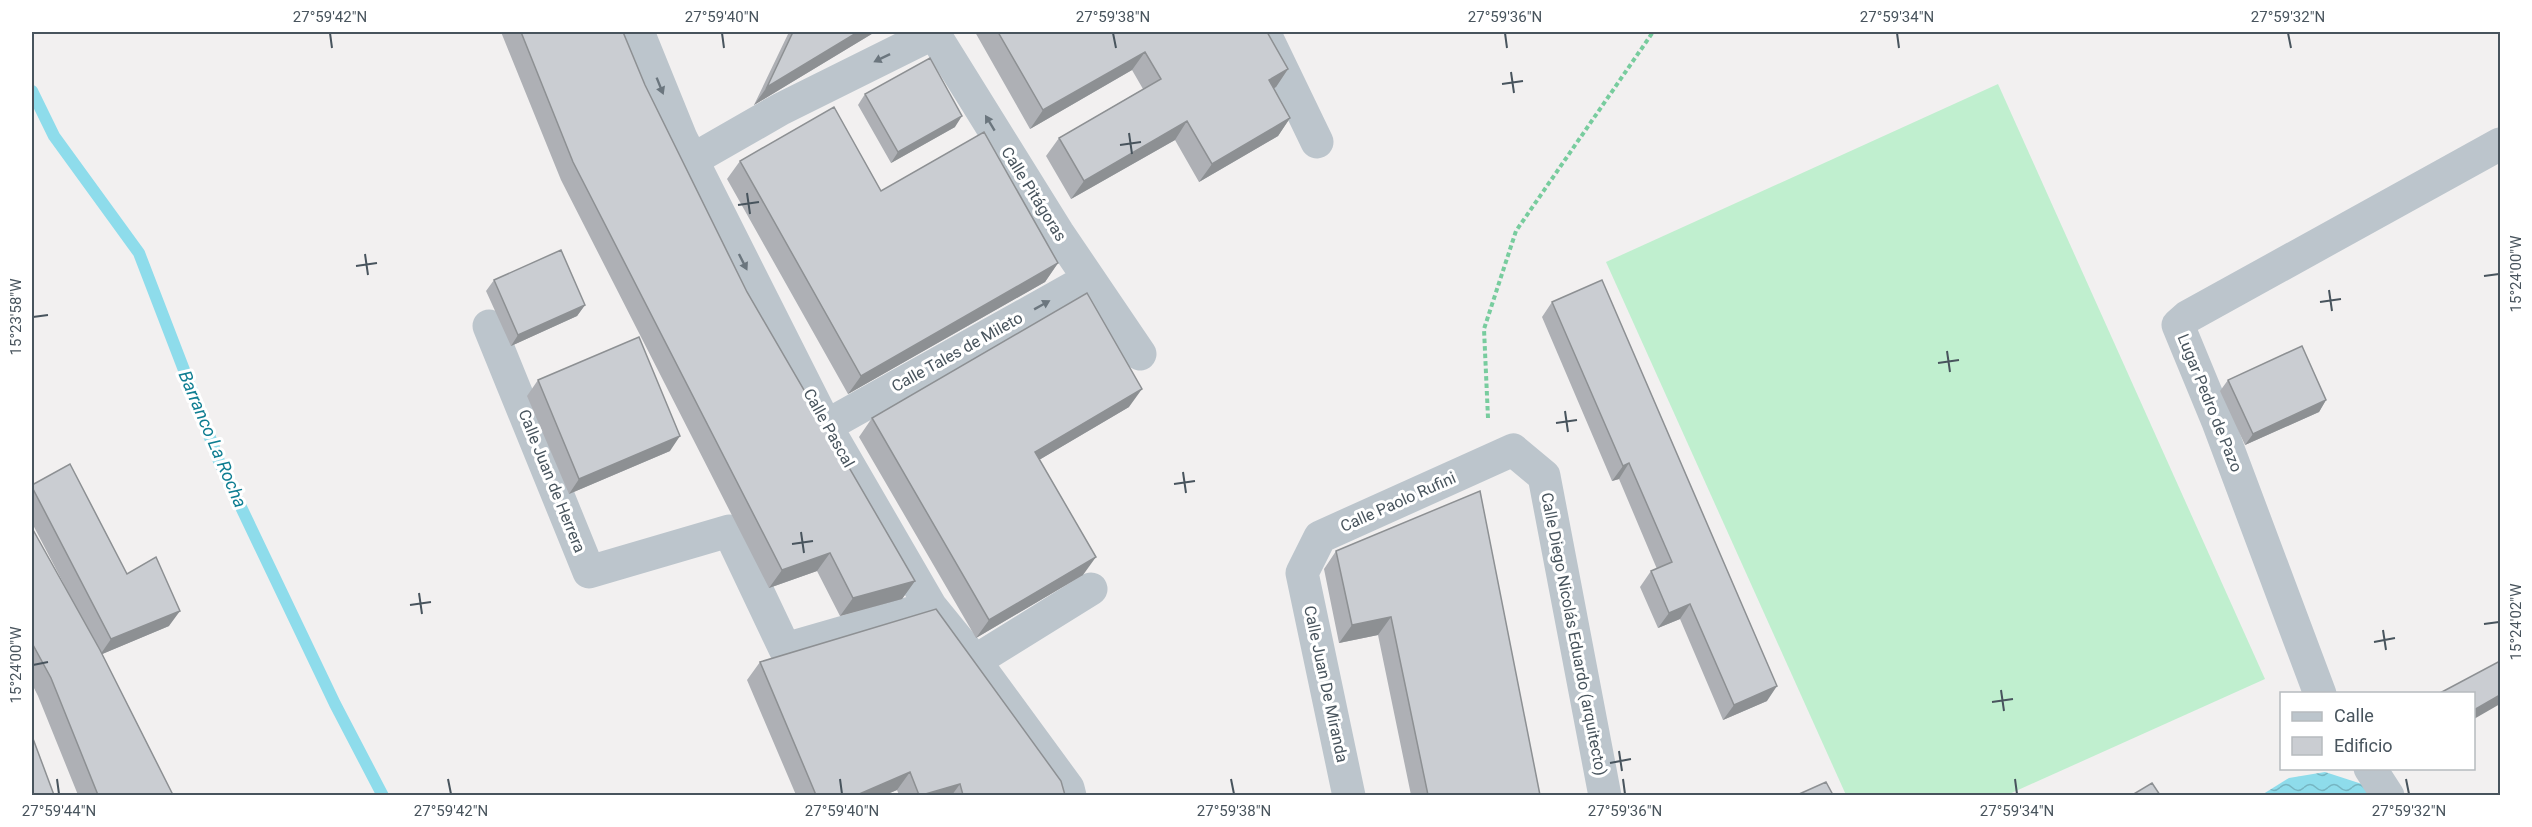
<svg xmlns="http://www.w3.org/2000/svg" width="2532" height="827" font-family="Roboto,sans-serif">
  <style>
    .grass { fill: #c0efcf }
    .water { fill: url(#water-waves) }
    .lines { fill: none; stroke-linecap: round; stroke-linejoin: round }
    .stream { stroke: #8edceb; stroke-width: 12 }
    .path { stroke: #78cc9e; stroke-width: 4; stroke-dasharray: 4.5 3; stroke-linecap: butt }
    .minor { stroke: #bcc5cc; stroke-width: 33 }
    .wall { fill: #aeb0b5 }
    .shaded-wall { fill: #8d9093 }
    .building { fill: #cacdd2; stroke: #8d9093; stroke-width: 1.5 }
    .oneway { fill: #6b767e }
    .ticks { fill: none; stroke: #48545d; stroke-width: 2 }
    .labels { text-anchor: middle; dominant-baseline: central; stroke-width: 6; stroke-linejoin: round; paint-order: stroke }
    .street-label { font-size: 16px; fill: #48545d; stroke: #fff }
    .water-label { font-size: 18px; font-style: italic; fill: #0f7e92; stroke: #fff }
    .neatline { fill: none; stroke: #48545d; stroke-width: 2 }
    .ticks-label { font-size: 15px; text-anchor: middle; fill: #48545d }
  </style>
  <defs>
    <pattern id="water-waves" width="16" height="10" patternUnits="userSpaceOnUse" patternTransform="scale(1.5)"><rect width="16" height="10" fill="#8edceb"/><path d="M0 5q4-4 8 0t8 0" fill="none" stroke="#76b5c2"/></pattern>
  </defs>
  <rect width="100%" height="100%" fill="#f2f0f0"/>
  <path class="grass" d="M 1998,84 L 2265,679 L 2007,795 L 1846,795 L 1606,262 Z"/>
  <path class="water" d="M 2325,772 L 2362,784 L 2371,796 L 2260,796 L 2289,778 Z"/>
  <g class="lines">
    <path class="stream" d="M 32,91 L 54,136 L 139,253 L 219,461 L 335,704 L 383,796"/>
    <path class="path" d="M 1488,418 L 1484,329 L 1516,231 L 1653,32"/>
    <path class="minor" d="M 638,32 L 681,138 L 826,426 L 931,607 L 975,661 L 1068,788 L 1070,796
      M 933,32 L 1058,233 L 1140,354
      M 1264,32 L 1317,142
      M 692,160 L 781,109 L 936,32
      M 489,326 L 589,572 L 729,531 L 785,649 L 931,607
      M 826,426 L 1089,279
      M 975,661 L 1091,589
      M 2320,694 L 2218,422 L 2178,325 L 2187,317 L 2500,144
      M 2370,768 L 2388,796
      M 1349,796 L 1302,573 L 1320,537 L 1513,450 L 1544,476 L 1605,796"/>
  </g>
  <path class="wall" d="M 501,32 L 623,32 L 645,85 L 747,292 L 915,581 L 902,599 L 840,616 L 817,571 L 769,588 L 561,180 Z
    M 789,32 L 875,32 L 754,105 Z
    M 975,32 L 1267,32 L 1288,69 L 1276,87 L 1274,88 L 1290,118 L 1278,136 L 1199,182 L 1175,140 L 1071,199 L 1046,156 L 1059,138 L 1143,89 L 1132,70 L 1030,129 Z
    M 865,94 L 955,127 L 891,163 L 858,105 Z
    M 740,161 L 881,191 L 1058,263 L 1045,282 L 848,394 L 727,179 Z
    M 494,280 L 585,305 L 577,316 L 511,346 L 486,291 Z
    M 1552,302 L 1767,701 L 1723,720 L 1680,619 L 1658,628 L 1640,587 L 1651,571 L 1657,569 L 1619,479 L 1612,481 L 1542,317 Z
    M 538,380 L 670,451 L 569,494 L 527,396 Z
    M 2228,380 L 2326,400 L 2319,412 L 2245,445 L 2220,391 Z
    M 1129,407 L 1039,460 L 1083,575 L 976,638 L 859,437 L 872,418 Z
    M 32,485 L 127,574 L 169,626 L 102,654 L 173,795 L 78,795 L 38,696 L 32,684 L 32,528 L 69,594 L 32,523 Z
    M 1336,551 L 1540,795 L 1411,795 L 1378,635 L 1339,643 L 1324,569 Z
    M 760,662 L 1065,795 L 899,795 L 897,790 L 885,795 L 796,795 L 747,680 Z"/>
  <path class="shaded-wall" d="M 858,32 L 875,32 L 754,105 L 767,87 Z
    M 1145,52 L 1132,70 L 1030,129 L 1043,110 Z
    M 1288,69 L 1276,87 L 1256,99 L 1269,80 Z
    M 962,116 L 955,127 L 891,163 L 898,152 Z
    M 1290,118 L 1278,136 L 1199,182 L 1212,164 Z
    M 1187,121 L 1175,140 L 1071,199 L 1084,181 Z
    M 1058,263 L 1045,282 L 848,394 L 861,376 Z
    M 585,305 L 577,316 L 511,346 L 518,335 Z
    M 1142,389 L 1129,407 L 1022,470 L 1035,452 Z
    M 2326,400 L 2319,412 L 2245,445 L 2253,434 Z
    M 680,436 L 670,451 L 569,494 L 579,479 Z
    M 1629,463 L 1619,479 L 1612,481 L 1623,466 Z
    M 830,553 L 817,571 L 769,588 L 782,570 Z
    M 1096,557 L 1083,575 L 976,638 L 989,620 Z
    M 915,581 L 902,599 L 840,616 L 853,598 Z
    M 1690,604 L 1680,619 L 1658,628 L 1669,613 Z
    M 180,611 L 169,626 L 100,655 L 111,639 Z
    M 1391,617 L 1378,635 L 1339,643 L 1352,625 Z
    M 1777,686 L 1767,701 L 1723,720 L 1734,705 Z
    M 2500,695 L 2500,704 L 2474,719 L 2474,710 Z
    M 910,772 L 897,790 L 885,795 L 857,795 Z
    M 960,784 L 952,795 L 922,795 Z"/>
  <path class="building" d="M 521,32 L 623,32 L 645,85 L 747,292 L 915,581 L 853,598 L 830,553 L 782,570 L 573,162 Z
    M 793,32 L 858,32 L 767,87 Z
    M 998,32 L 1267,32 L 1288,69 L 1269,80 L 1290,118 L 1212,164 L 1187,121 L 1084,181 L 1059,138 L 1161,79 L 1145,52 L 1043,110 Z
    M 930,58 L 962,116 L 898,152 L 865,94 Z
    M 834,107 L 881,191 L 984,132 L 1058,263 L 861,376 L 740,161 Z
    M 561,250 L 585,305 L 518,335 L 494,280 Z
    M 1602,280 L 1777,686 L 1734,705 L 1690,604 L 1669,613 L 1651,571 L 1672,562 L 1629,463 L 1623,466 L 1552,302 Z
    M 1087,293 L 1142,389 L 1035,452 L 1096,557 L 989,620 L 872,418 Z
    M 639,337 L 680,436 L 579,479 L 538,380 Z
    M 2302,346 L 2326,400 L 2253,434 L 2228,380 Z
    M 70,464 L 127,574 L 156,557 L 180,611 L 111,639 L 32,487 L 32,485 Z
    M 1480,491 L 1540,795 L 1428,795 L 1391,617 L 1352,625 L 1336,551 Z
    M 32,528 L 100,650 L 173,795 L 98,795 L 51,678 L 32,643 Z
    M 936,609 L 1061,781 L 1065,795 L 963,795 L 960,784 L 922,795 L 919,795 L 910,772 L 857,795 L 816,795 L 760,662 Z
    M 2500,661 L 2500,695 L 2474,710 L 2474,693 L 2440,693 Z
    M 32,736 L 54,795 L 32,795 Z
    M 1826,782 L 1833,795 L 1797,795 Z
    M 2152,783 L 2160,795 L 2132,795 Z"/>
  <defs><path id="oneway-solid" d="M-6-.8H1V-3.2L6.5 0L1 3.2V.8H-6Z" transform="scale(1.5)"/></defs>
  <g class="oneway">
    <use href="#oneway-solid" transform="translate(882 58) rotate(154)"/>
    <use href="#oneway-solid" transform="translate(660 86) rotate(68)"/>
    <use href="#oneway-solid" transform="translate(990 123) rotate(-121)"/>
    <use href="#oneway-solid" transform="translate(743 262) rotate(63)"/>
    <use href="#oneway-solid" transform="translate(1042 305) rotate(-29)"/>
  </g>
  <path class="ticks" d="M 330,33 L 332,48M 722,33 L 724,48M 1113,33 L 1116,48M 1505,33 L 1507,48M 1897,33 L 1899,48M 2288,33 L 2291,48M 1511,72 L 1514,93M 1502,84 L 1523,81M 1129,133 L 1132,154M 1120,145 L 1141,142M 747,193 L 750,214M 738,205 L 759,202M 365,254 L 368,275M 356,266 L 377,263M 2484,276 L 2499,274M 2329,290 L 2332,311M 2320,302 L 2341,299M 33,317 L 48,315M 1947,351 L 1950,372M 1938,363 L 1959,360M 1565,411 L 1568,432M 1556,423 L 1577,420M 1183,472 L 1186,493M 1174,484 L 1195,481M 801,532 L 804,553M 792,544 L 813,541M 419,593 L 422,614M 410,605 L 431,602M 2484,624 L 2499,622M 2383,630 L 2386,650M 2374,642 L 2395,638M 33,665 L 48,662M 2001,690 L 2004,711M 1992,702 L 2013,699M 1619,751 L 1622,771M 1610,763 L 1631,759M 57,779 L 59,794M 448,779 L 451,794M 840,779 L 842,794M 1231,779 L 1234,794M 1623,779 L 1625,794M 2015,779 L 2017,794M 2406,779 L 2409,794"/>
  <g class="labels">
    <g class="street-label">
      <text transform="translate(1034 194) rotate(58)">Calle Pitágoras</text>
      <text transform="translate(957 352) rotate(-29)">Calle Tales de Mileto</text>
      <text transform="translate(2210 403) rotate(68)">Lugar Pedro de Pazo</text>
      <text transform="translate(829 428) rotate(61)">Calle Pascal</text>
      <text transform="translate(552 481) rotate(68)">Calle Juan de Herrera</text>
      <text transform="translate(1398 502) rotate(-24)">Calle Paolo Rufini</text>
      <text transform="translate(1574 634) rotate(79)">Calle Diego Nicolás Eduardo (arquitecto)</text>
      <text transform="translate(1326 684) rotate(78)">Calle Juan De Miranda</text>
    </g>
    <g class="water-label">
      <text transform="translate(213 439) rotate(67)">Barranco La Rocha</text>
    </g>
  </g>
  <rect width="2532" height="827" fill="none" stroke="#ffffff" stroke-width="66"/>
  <rect x="2280" y="692" width="195" height="78" fill="#ffffff" stroke="#b6bbbe" stroke-width="1.5"/>
  <rect x="2292" y="712" width="30" height="9" fill="#bcc5cc" stroke="#b6bbbe" stroke-width="1.5"/>
  <text x="2334" y="722" font-size="18" fill="#48545d">Calle</text>
  <rect x="2292" y="737" width="30" height="18" fill="#cacdd2" stroke="#b6bbbe" stroke-width="1.5"/>
  <text x="2334" y="752" font-size="18" fill="#48545d">Edificio</text>
  <rect x="33" y="33" width="2466" height="761" class="neatline"/>
  <g class="ticks-label">
    <text x="330" y="22">27°59'42"N</text>
    <text x="722" y="22">27°59'40"N</text>
    <text x="1113" y="22">27°59'38"N</text>
    <text x="1505" y="22">27°59'36"N</text>
    <text x="1897" y="22">27°59'34"N</text>
    <text x="2288" y="22">27°59'32"N</text>
    <text transform="translate(2516 274) rotate(-90)" y="5">15°24'00"W</text>
    <text transform="translate(16 317) rotate(-90)" y="5">15°23'58"W</text>
    <text transform="translate(2516 622) rotate(-90)" y="5">15°24'02"W</text>
    <text transform="translate(16 665) rotate(-90)" y="5">15°24'00"W</text>
    <text x="59" y="816">27°59'44"N</text>
    <text x="451" y="816">27°59'42"N</text>
    <text x="842" y="816">27°59'40"N</text>
    <text x="1234" y="816">27°59'38"N</text>
    <text x="1625" y="816">27°59'36"N</text>
    <text x="2017" y="816">27°59'34"N</text>
    <text x="2409" y="816">27°59'32"N</text>
  </g>
</svg>
